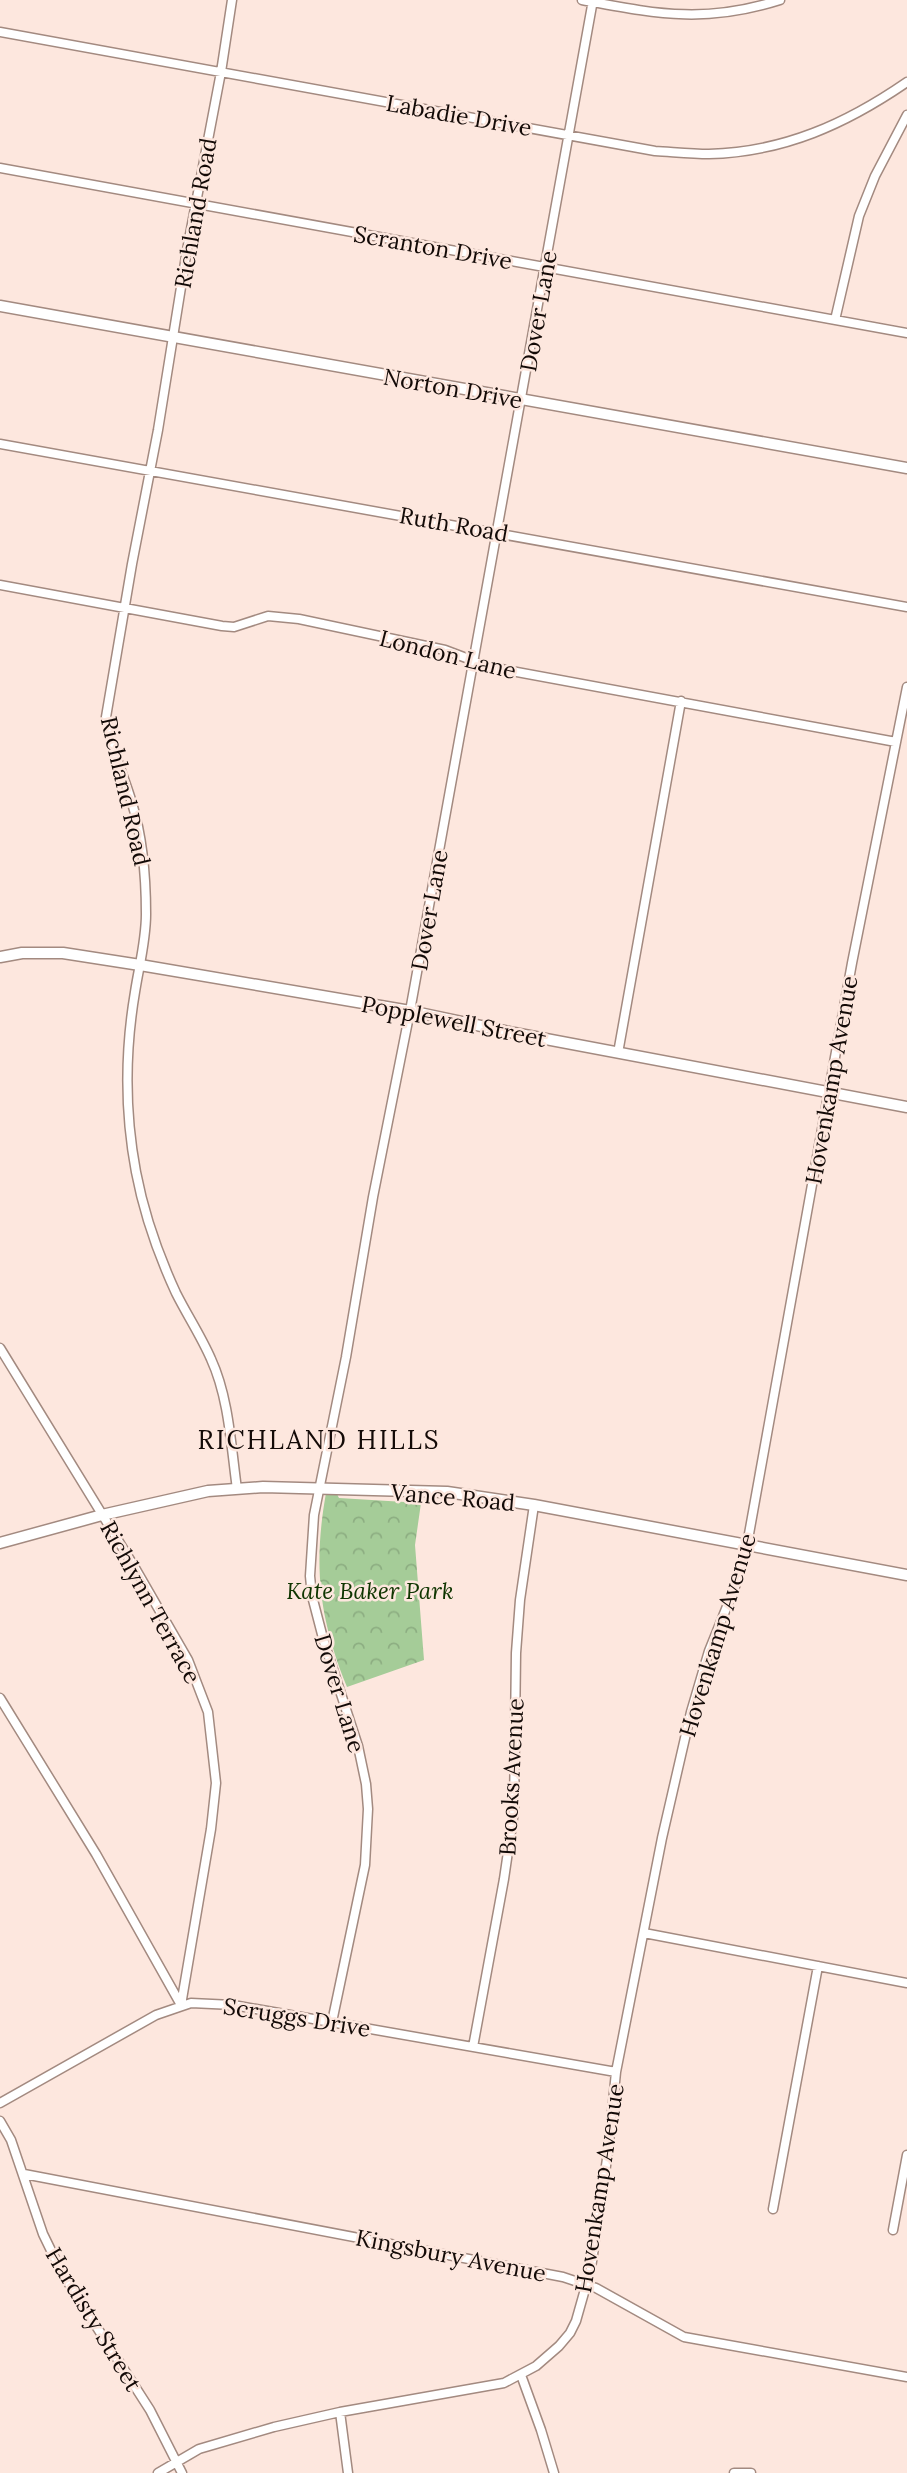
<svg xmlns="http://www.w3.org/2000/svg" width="907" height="2473" font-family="Lora,serif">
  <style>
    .park { fill: url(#park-crowns) }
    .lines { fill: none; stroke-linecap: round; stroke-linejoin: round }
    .minor-casing { stroke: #a38a80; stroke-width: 11 }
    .tertiary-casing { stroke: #a38a80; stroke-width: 13 }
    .minor { stroke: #fff; stroke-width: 8 }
    .tertiary { stroke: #fff; stroke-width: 10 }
    .labels { text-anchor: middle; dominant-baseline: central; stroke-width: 5; stroke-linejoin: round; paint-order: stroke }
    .street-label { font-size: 23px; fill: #130a07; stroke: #fde7de }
    .park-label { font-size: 23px; font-style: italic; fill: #0f3500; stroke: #fde7de }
    .quarter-label { font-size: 26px; letter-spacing: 2px; fill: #130a07; stroke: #fde7de }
  </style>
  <defs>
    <pattern id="park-crowns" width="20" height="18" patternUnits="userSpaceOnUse" patternTransform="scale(1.75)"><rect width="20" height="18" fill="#a5cc98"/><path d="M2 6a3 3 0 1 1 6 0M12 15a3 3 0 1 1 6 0" fill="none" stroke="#8dae82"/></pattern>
  </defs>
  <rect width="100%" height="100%" fill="#fde7de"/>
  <path class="park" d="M 336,1492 L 339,1498 L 421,1503 L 415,1545 L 424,1660 L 347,1687 C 319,1618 313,1566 326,1493 Z"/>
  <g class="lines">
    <g class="minor-casing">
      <path id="minor" d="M 232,0 L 221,72 L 187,250 L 158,430 L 132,564 L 106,717 C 110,747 124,775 132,803 C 143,839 146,877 146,914 C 146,941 139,966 135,992 C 125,1051 125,1114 136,1172 C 144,1214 158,1254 176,1293 C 187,1315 201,1336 211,1359 C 229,1398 231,1446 237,1489
        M 582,0 C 658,14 704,24 780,0
        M 0,32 L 655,151 C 673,152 691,154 709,154 C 784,152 846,124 907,82
        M 0,168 L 907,333
        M 835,320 L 859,216 L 875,176 L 907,115
        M 0,444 L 907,607
        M 0,585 L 222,626 L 234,627 L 268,616 L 299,619 L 445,650 L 490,667 L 896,742
        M 618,1053 L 681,701
        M 0,1348 L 135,1568 L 188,1660 L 208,1712 L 216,1783 L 211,1829 L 181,2005
        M 0,1698 L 96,1854 L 181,2005
        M 644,1933 L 907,1983
        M 332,2022 L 365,1865 L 368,1809 L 366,1784 L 358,1746 L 324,1642 L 312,1596 L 310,1576 L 314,1515 L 346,1357 L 373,1197 L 410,1011 L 593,0
        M 473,2047 L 504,1879 L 514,1811 L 516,1653 L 520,1600 L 534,1505
        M 0,2103 L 156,2015 L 191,2003 L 233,2005 L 616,2072
        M 0,2121 L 11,2140 L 43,2234 L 62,2273 L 150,2410 L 182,2473
        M 24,2174 L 563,2277 L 596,2288 L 684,2337 L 907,2377
        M 773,2209 L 818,1966
        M 893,2230 L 907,2155
        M 521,2375 L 541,2430 L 554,2473
        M 340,2412 L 348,2473
        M 158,2473 L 199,2449 L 274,2427 L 340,2412 L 504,2383 L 536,2366 L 559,2346 L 570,2333 L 576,2321 L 591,2268 L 608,2152 L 616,2072 L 662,1838 L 691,1712 L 709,1651 L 738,1579 L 747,1545 L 852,963 L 907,687
        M 734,2473 L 751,2473"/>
    </g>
    <g class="tertiary-casing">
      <path id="tertiary" d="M 0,306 L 907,468
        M 0,957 L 22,953 L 63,953 L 140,965 L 410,1011 L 514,1033 L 907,1107
        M 0,1543 L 102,1515 L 208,1491 L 263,1487 L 447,1492 L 534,1505 L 907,1575"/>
    </g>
    <use href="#minor" class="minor"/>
    <use href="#tertiary" class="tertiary"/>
  </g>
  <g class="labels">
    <g class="street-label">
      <text transform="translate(459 115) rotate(10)">Labadie Drive</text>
      <text transform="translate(195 213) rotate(-80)">Richland Road</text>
      <text transform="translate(433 247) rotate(10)">Scranton Drive</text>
      <text transform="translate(538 311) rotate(-80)">Dover Lane</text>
      <text transform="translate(453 388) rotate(10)">Norton Drive</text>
      <text transform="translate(454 524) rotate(10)">Ruth Road</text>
      <text transform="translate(448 654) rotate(14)">London Lane</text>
      <text transform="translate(126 791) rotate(77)">Richland Road</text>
      <text transform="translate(429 910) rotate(-80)">Dover Lane</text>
      <text transform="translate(454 1021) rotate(11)">Popplewell Street</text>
      <text transform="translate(831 1080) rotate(-80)">Hovenkamp Avenue</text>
      <text transform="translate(453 1497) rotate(5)">Vance Road</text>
      <text transform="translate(151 1602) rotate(61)">Richlynn Terrace</text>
      <text transform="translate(717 1635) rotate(-73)">Hovenkamp Avenue</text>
      <text transform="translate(340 1693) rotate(73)">Dover Lane</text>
      <text transform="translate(511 1777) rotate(-87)">Brooks Avenue</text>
      <text transform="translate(297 2017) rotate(9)">Scruggs Drive</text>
      <text transform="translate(599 2188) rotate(-81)">Hovenkamp Avenue</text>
      <text transform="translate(451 2255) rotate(11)">Kingsbury Avenue</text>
      <text transform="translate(94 2319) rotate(59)">Hardisty Street</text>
    </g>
    <g class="park-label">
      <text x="370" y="1590">Kate Baker Park</text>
    </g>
    <g class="quarter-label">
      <text x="319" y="1439">RICHLAND HILLS</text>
    </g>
  </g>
</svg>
